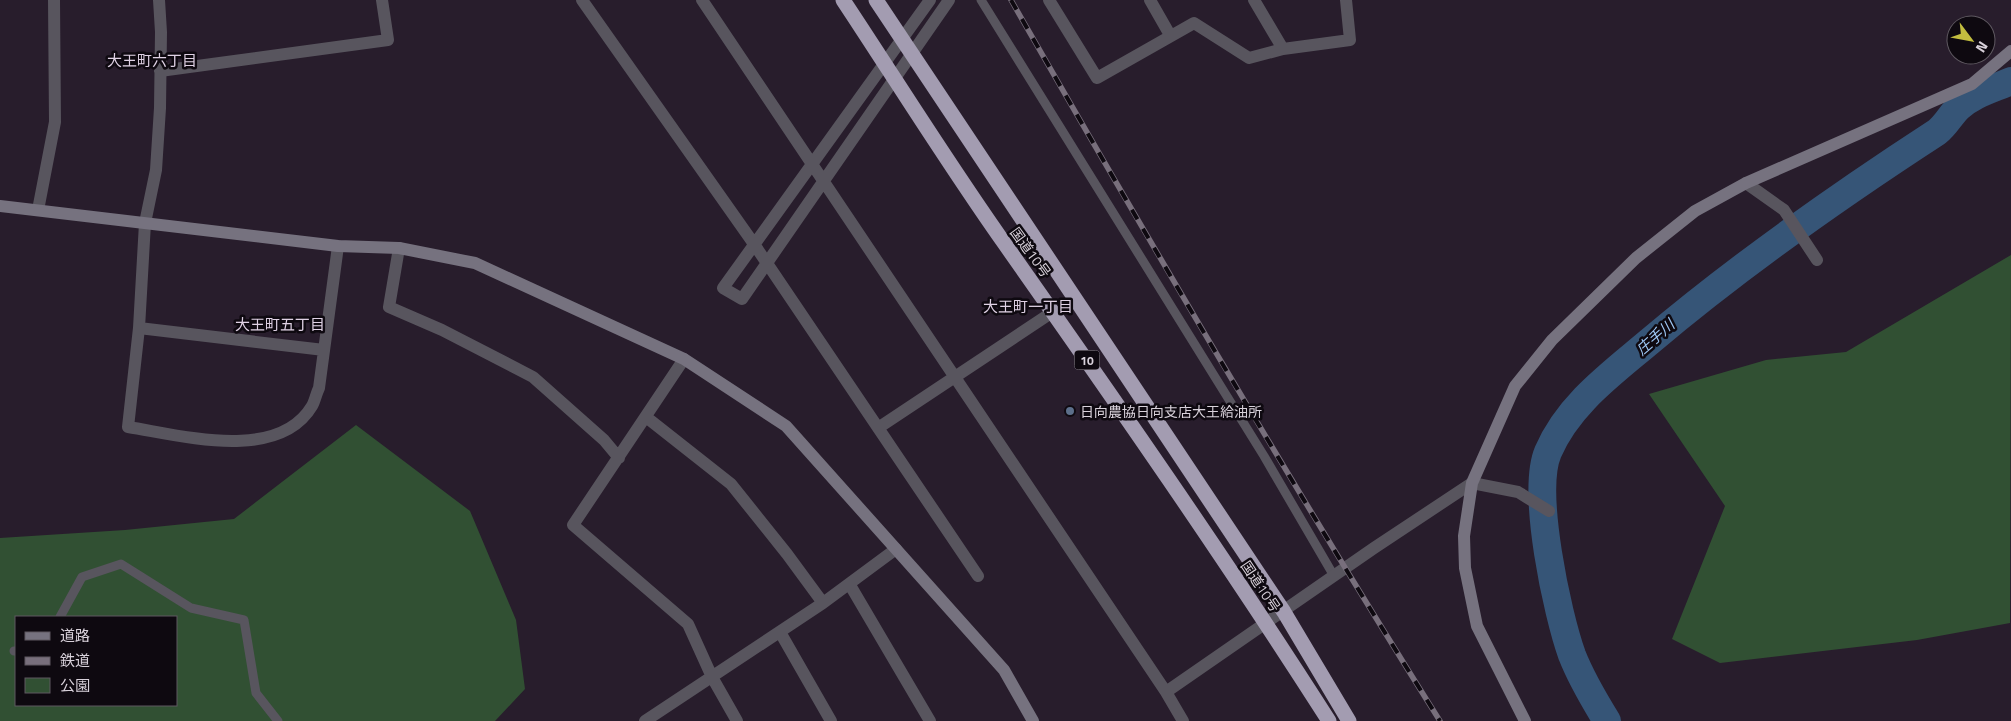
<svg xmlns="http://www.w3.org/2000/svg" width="2011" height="721" font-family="'Titillium Web','Noto Sans JP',sans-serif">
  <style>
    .green { fill: #315033; fill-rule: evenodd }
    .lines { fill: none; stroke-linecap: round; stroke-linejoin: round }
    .river { stroke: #365577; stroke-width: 28 }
    .lane { stroke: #58555e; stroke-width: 9 }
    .street { stroke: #58555e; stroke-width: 12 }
    .secondary { stroke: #76727f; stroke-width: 12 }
    .highway { stroke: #a39cb1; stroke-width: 15 }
    .rail-casing { stroke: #786f7c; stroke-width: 5.5 }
    .rail { stroke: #0e0910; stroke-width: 4; stroke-dasharray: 11; stroke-linecap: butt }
    .service-dot { fill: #5c6f8a; stroke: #0e0910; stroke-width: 2 }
    .labels { text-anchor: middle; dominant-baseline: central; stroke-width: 5; stroke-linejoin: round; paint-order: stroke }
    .shield { fill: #0e0910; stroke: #9b959d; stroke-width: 1 }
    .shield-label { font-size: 12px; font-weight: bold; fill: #d8d1da }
    .street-label { font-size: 14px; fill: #d8d1da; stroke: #0e0910 }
    .poi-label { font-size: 14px; fill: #d8d1da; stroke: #0e0910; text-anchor: start }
    .neighbourhood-label { font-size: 15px; fill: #dfd1e4; stroke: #0e0910 }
    .water-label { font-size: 15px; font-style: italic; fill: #9ec7f4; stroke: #0e0910 }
  </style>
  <rect width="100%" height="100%" fill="#281d2c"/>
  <path class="green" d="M 2011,255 L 2010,623 L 1917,640 L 1720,663 L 1672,639 L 1725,506 L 1649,394 L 1766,360 L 1846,352 Z
    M 356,425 L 470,511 L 516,620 L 525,689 L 495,721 L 0,721 L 0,538 L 125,530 L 234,519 ZM 16,617 L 176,617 L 176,705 L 16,705 Z"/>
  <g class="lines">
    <path class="river" d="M 1607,721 C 1594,700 1581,678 1572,655 C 1557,613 1531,492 1548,452 C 1568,405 1611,374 1649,342 C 1740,265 1837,197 1937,132 C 1946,125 1950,116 1958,108 C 1973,94 1993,89 2011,81"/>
    <path class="lane" d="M 981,0 L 1264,456 L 1334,576
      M 60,617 L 82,577 L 121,564 L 191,608 L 244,620 L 256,693 L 278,721
      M 14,651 L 16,651"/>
    <path class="street" d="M 159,0 L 161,32 L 160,108 L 156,170 L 145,223 L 139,328 L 128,427 C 180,435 278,463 312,406 C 315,401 316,394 319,388 L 338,246
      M 582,0 L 754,244 L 978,576
      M 702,0 L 1166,692 L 1183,721
      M 930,0 L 723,288 L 742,299 L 949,0
      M 1049,0 L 1097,78 L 1194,23 L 1249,58 L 1283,49 L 1254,0
      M 1150,0 L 1170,35
      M 1283,49 L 1350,40 L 1346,0
      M 160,71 L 388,40 L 382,0
      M 1746,183 L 1784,210 L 1817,260
      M 38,210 L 55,122 L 54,0
      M 399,248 L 389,307 L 442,330 L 533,377 L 604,440 L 619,458
      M 139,328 L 324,350
      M 684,359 L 573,525 L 688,624 L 712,677 L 737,721
      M 646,417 L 731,484 L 787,554 L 823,603
      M 878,428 L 1054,311
      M 850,585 L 930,721
      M 780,632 L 831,721
      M 1166,692 L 1374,548 L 1472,483 L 1518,492 L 1549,511
      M 645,721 L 823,603 L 896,549"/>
    <path class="secondary" d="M 0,206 L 338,246 L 399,248 L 475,263 L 684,359 L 786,426 L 1004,670 L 1033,721
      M 1525,721 L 1477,626 L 1465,568 L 1464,536 L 1472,483 L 1515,386 L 1552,340 L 1636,258 L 1695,211 L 1746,183 L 1972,84 L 2011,51"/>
    <path class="highway" d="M 843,0 C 896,80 947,162 1002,240 C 1114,399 1225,558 1329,721
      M 876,0 L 1284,612 L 1349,721"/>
    <g class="rail-casing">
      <path id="rail" d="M 1011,0 C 1150,243 1291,484 1440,721"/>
    </g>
    <use href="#rail" class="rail"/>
  </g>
  <circle class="service-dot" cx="1070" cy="411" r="5"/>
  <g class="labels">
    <rect class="shield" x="1074.5" y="350.5" width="25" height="19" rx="4"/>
    <g class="shield-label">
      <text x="1087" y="360">10</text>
    </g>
    <g class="street-label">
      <text transform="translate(1031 252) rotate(54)">国道10号</text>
      <text transform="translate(1261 586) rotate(56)">国道10号</text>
    </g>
    <g class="poi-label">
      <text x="1080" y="411">日向農協日向支店大王給油所</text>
    </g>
    <g class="neighbourhood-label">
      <text x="152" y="60">大王町六丁目</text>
      <text x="1028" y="306">大王町一丁目</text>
      <text x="280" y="324">大王町五丁目</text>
    </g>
    <g class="water-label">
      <text transform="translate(1655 337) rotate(-41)">庄手川</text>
    </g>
  </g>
  <rect x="15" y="616" width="162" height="90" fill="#0e0910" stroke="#5f5961"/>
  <rect x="25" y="632" width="25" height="8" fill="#76727f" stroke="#5f5961"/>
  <text x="60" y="641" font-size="15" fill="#d8d1da">道路</text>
  <rect x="25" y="657" width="25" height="8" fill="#786f7c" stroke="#5f5961"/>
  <text x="60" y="666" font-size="15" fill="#d8d1da">鉄道</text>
  <rect x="25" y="678" width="25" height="15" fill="#315033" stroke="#5f5961"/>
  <text x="60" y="691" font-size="15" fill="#d8d1da">公園</text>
  <g transform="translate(1971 40) rotate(122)"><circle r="24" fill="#0e0910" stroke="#5f5961"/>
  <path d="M0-4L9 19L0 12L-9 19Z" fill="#c2bd3f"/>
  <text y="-8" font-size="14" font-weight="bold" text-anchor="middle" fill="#d8d1da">N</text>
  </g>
</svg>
